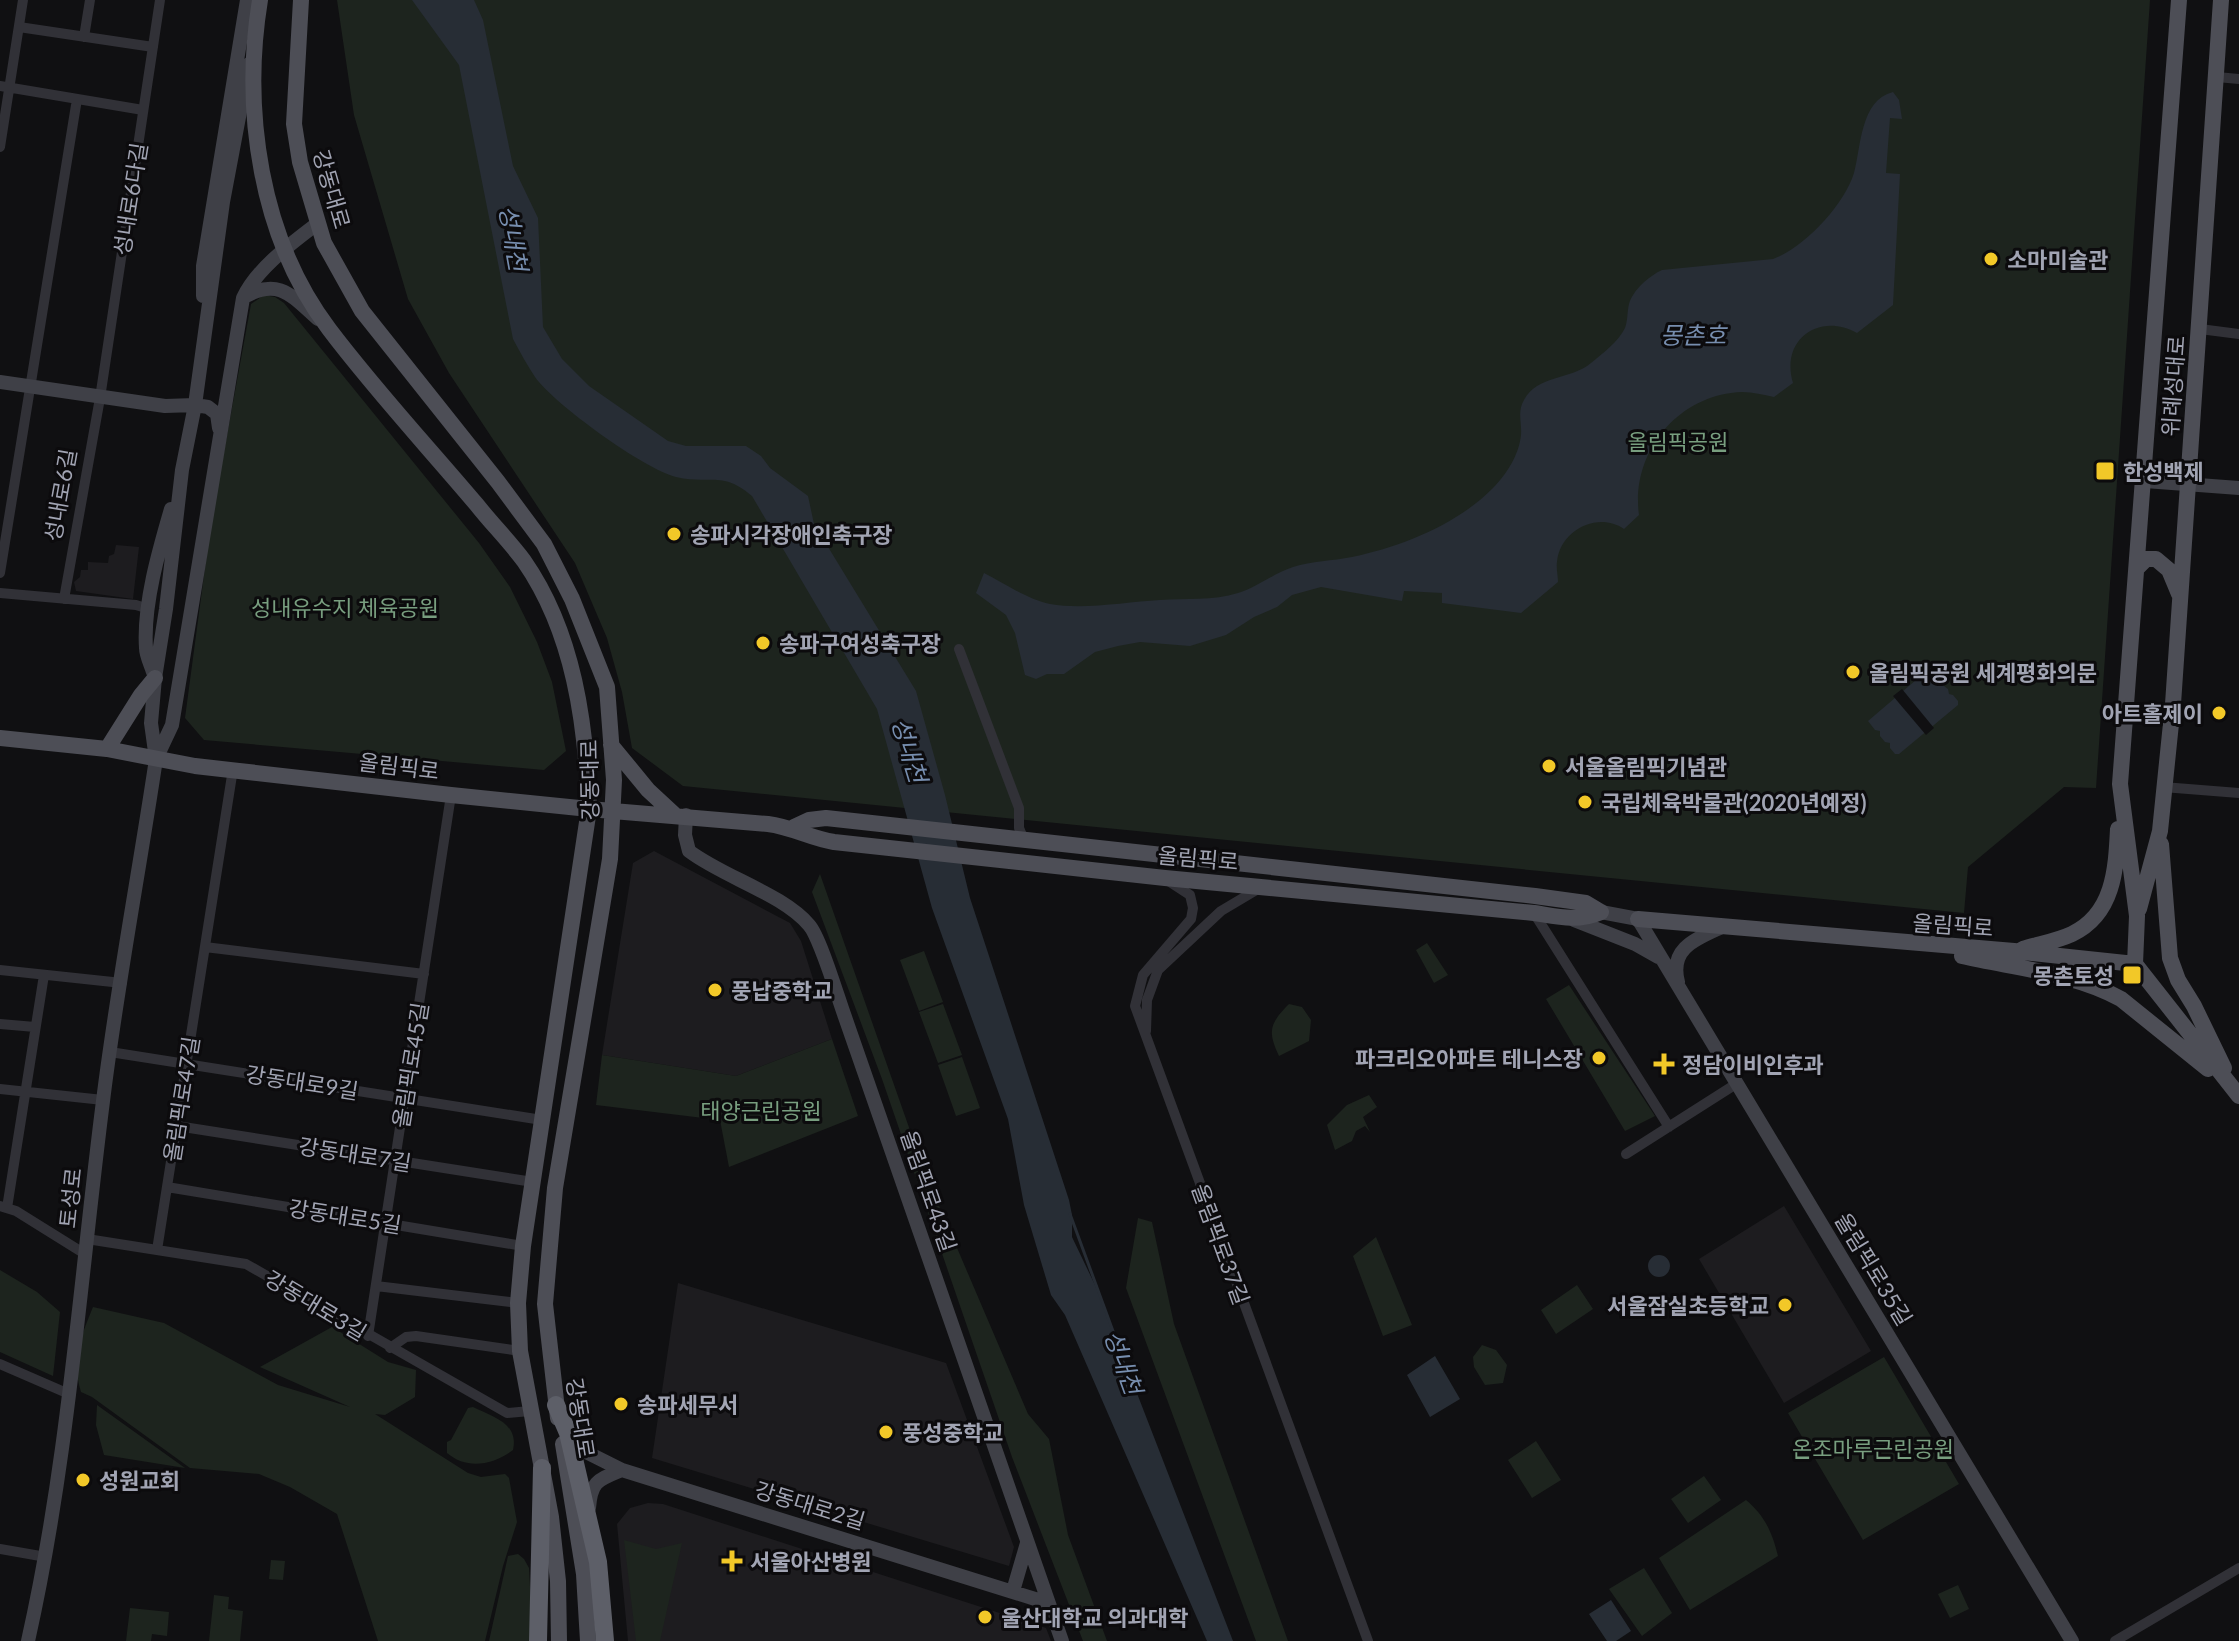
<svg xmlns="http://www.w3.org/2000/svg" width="2239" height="1641" font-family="Lato,'Noto Sans KR',sans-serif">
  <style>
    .built { fill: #1d1c1f }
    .green { fill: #1d241e }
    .water { fill: #272d35 }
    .pier { fill: #101012 }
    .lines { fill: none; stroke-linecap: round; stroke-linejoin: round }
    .stream { stroke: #272d35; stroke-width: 3 }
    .street { stroke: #313137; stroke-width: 10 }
    .secondary { stroke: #3f4047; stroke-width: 14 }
    .primary { stroke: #4d4e56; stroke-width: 16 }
    .highway { stroke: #5d5f68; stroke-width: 18 }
    .poi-dot { fill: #f2c828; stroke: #0c0b0d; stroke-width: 3 }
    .labels { text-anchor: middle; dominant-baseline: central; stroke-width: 6; stroke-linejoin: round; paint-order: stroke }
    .street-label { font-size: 22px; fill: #a1a4b3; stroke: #0c0b0d }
    .poi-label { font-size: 22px; font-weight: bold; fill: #a1a4b3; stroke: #0c0b0d; text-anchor: start }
    .park-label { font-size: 22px; fill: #789e7f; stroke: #0c0b0d }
    .water-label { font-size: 24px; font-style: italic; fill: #778eaf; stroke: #0c0b0d }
  </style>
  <rect width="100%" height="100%" fill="#101012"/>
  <path class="built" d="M 116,545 L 139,547 L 133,599 L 76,591 L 74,582 L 80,577 L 81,570 L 88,570 L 88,562 L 108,563 L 109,556 L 114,554 Z
    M 654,851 L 790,923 L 801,941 L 832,1039 L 736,1076 L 602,1055 L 633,863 Z
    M 1784,1206 L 1871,1351 L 1784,1403 L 1699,1259 Z
    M 678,1283 L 946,1363 L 1014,1547 L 1009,1566 L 652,1458 Z
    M 648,1503 L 663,1504 L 1046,1628 L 1051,1641 L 628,1641 L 617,1524 L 630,1508 Z"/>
  <path class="green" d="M 337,0 L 2150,0 L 2096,788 L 2064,787 L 1968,867 L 1964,913 L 683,786 L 632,748 L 622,692 L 607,638 L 575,563 L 449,373 L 408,299 L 354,115 Z
    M 264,295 L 275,297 L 284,303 L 479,543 L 510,587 L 537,642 L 552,682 L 566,751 L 544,770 L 204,740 L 185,718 L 211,523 L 251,304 Z
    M 820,874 L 925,1173 L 1028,1414 L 1049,1439 L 1068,1535 L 1107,1641 L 1083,1641 L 1012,1457 L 882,1079 L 812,892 Z
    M 1427,943 L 1448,975 L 1434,983 L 1416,950 Z
    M 924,951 L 943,1002 L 919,1011 L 900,960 Z
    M 1569,985 L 1655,1116 L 1625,1131 L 1546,999 Z
    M 943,1004 L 962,1055 L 938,1063 L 919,1012 Z
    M 1289,1004 L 1302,1007 L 1311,1020 L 1309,1041 L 1279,1056 C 1267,1031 1270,1023 1289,1004 Z
    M 832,1039 L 858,1116 L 729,1167 L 720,1120 L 596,1105 L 602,1055 L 736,1076 Z
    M 962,1057 L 980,1108 L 956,1116 L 938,1065 Z
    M 1369,1095 L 1377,1107 L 1363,1117 L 1370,1132 L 1365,1126 L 1356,1131 L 1352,1141 L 1335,1150 L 1327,1125 L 1347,1105 Z
    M 1138,1218 L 1152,1222 L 1174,1324 L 1288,1641 L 1256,1641 L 1126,1288 Z
    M 1376,1237 L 1412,1325 L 1383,1336 L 1353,1256 Z
    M 0,1270 L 37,1292 L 60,1312 L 53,1376 L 0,1352 Z
    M 1577,1285 L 1593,1309 L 1556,1334 L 1541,1310 Z
    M 93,1307 L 164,1323 L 278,1385 L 350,1407 L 260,1367 L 332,1327 L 388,1362 L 416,1370 L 415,1397 L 385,1415 L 375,1414 L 468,1473 L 481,1477 L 505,1474 L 509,1478 L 517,1522 L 503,1566 L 485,1641 L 378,1641 L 337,1514 L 290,1487 L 259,1474 L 190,1468 L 92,1397 L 81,1392 C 71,1361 81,1336 93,1307 Z
    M 1482,1345 L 1496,1350 L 1507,1365 L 1503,1383 L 1485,1385 L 1474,1367 L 1473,1357 Z
    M 1884,1357 L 1959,1484 L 1863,1540 L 1788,1413 Z
    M 97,1405 L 185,1468 L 104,1455 L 96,1425 Z
    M 473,1407 C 493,1417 519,1423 513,1450 C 493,1465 467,1470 447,1453 L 447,1442 L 451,1440 L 468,1408 Z
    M 1536,1441 L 1561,1480 L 1532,1498 L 1508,1460 Z
    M 1704,1476 L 1721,1500 L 1688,1523 L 1671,1499 Z
    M 1746,1500 C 1765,1516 1772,1532 1778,1556 L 1690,1610 L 1659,1558 Z
    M 624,1540 L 656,1549 L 682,1543 L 660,1641 L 636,1641 Z
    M 518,1554 L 524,1559 L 529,1568 L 533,1641 L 489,1641 L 508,1556 Z
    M 271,1560 L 285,1561 L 283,1580 L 269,1579 Z
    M 1644,1568 L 1672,1613 L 1642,1636 L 1609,1589 Z
    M 1958,1585 L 1969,1609 L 1950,1618 L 1938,1594 Z
    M 214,1595 L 229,1597 L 228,1609 L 243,1611 L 240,1641 L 209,1641 Z
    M 130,1608 L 169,1612 L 167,1636 L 152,1634 L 151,1641 L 126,1641 Z"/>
  <path class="water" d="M 412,0 L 474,0 L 483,20 L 513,166 L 538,218 L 543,327 L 562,359 L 589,386 L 668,441 L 686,446 L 746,446 L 761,456 L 770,468 L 808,496 L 814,524 L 916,691 L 945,795 L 970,898 L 1069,1200 L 1072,1215 L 1072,1237 L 1095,1285 L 1233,1641 L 1207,1641 L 1065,1315 L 1051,1295 L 1024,1205 L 1008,1119 L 932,908 L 877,709 L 752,496 C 722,470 710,485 676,477 C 644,469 554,404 535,377 C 527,365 520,352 513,339 L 459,65 Z
    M 1893,92 L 1899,100 L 1902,119 L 1890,118 L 1886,173 L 1900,174 L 1893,305 L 1857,333 C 1819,312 1780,340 1793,383 L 1774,397 C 1760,394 1746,390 1731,393 C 1672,401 1631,457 1639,515 L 1624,529 C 1598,511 1560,530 1557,562 C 1556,568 1558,576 1558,582 L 1521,613 L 1442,603 L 1442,593 L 1404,591 L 1402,601 L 1321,587 L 1292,595 L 1277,607 L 1254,617 L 1226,635 L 1190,646 L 1140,642 L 1118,646 L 1095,652 L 1064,674 L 1047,674 L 1036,679 L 1025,675 L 1015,633 L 1006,615 L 976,593 L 984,573 C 1004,583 1028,600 1050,604 C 1083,610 1126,602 1160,600 C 1186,598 1213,601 1238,593 C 1258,587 1274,573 1293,567 C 1312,561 1332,561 1352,557 C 1401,547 1458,524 1493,488 C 1506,475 1519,455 1521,435 C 1522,422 1517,412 1524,400 C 1537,375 1571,380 1591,363 C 1602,354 1619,341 1625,328 C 1628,320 1627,312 1629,304 C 1633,290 1649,276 1662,270 L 1773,259 C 1804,248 1844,205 1854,173 C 1861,148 1860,100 1893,92 Z
    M 1930,668 L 1939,682 L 1948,689 L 1949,694 L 1953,695 L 1958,701 L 1958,705 L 1899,754 L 1895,754 L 1890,748 L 1890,743 L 1885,742 L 1880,736 L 1880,731 L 1875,730 L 1868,721 Z
    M1648 1266a11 11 0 1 1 22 0a11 11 0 1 1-22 0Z
    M 1435,1356 L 1460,1399 L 1430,1417 L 1407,1375 Z
    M 1611,1600 L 1631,1631 L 1616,1641 L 1607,1641 L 1589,1614 Z"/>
  <path class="pier" d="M 1902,689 L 1934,728 L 1926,735 L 1893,696 Z"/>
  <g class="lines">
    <path class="stream" d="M 1070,1214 L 1117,1342"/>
    <path class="street" d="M 19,27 L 153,47
      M 84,37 L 90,0
      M 2217,77 L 2239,79
      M 0,86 L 143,110
      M 0,147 L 23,0
      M 2200,329 L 2239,334
      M 0,573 L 77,99
      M 0,593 L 136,605 L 149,609
      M 64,599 L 100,398 L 160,0
      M 959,649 L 1019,808 L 1019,828 L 1024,840
      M 2163,787 L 2239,793
      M 1167,880 L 1190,895 L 1193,908 L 1191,919 L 1143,975 L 1135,1006 L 1368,1641
      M 1534,913 L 1669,1127
      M 205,947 L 424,974
      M 0,970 L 122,983
      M 0,1024 L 35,1027
      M 1146,1031 L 1147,1000 L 1158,970 L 1221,911 L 1258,889
      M 110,1052 L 542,1120
      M 0,1089 L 103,1100
      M 177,1126 L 533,1182
      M 1626,1154 L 1736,1084
      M 167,1187 L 523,1246
      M 0,1206 L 16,1211 L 85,1254
      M 7,1208 L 44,975
      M 87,1239 L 246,1264 L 507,1413 L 530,1411
      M 157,1250 L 233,769
      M 376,1286 L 518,1303
      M 368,1336 L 451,795
      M 390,1348 L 406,1337 L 416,1336 L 520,1351
      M 0,1364 L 69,1394
      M 0,1549 L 46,1557
      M 2115,1641 L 2239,1568"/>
    <path class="secondary" d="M 203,296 L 203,266 L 247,0
      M 244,297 C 279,277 292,296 318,319
      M 0,382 L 165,406 L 195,405 L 208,407 L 217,414 L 219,428
      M 2145,481 L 2239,488
      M 153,672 C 151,665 146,656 146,648 C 143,605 159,550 171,509
      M 156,759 L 151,723 L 155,678 L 166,609 L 182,470 L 195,405 L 223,202 L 249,64
      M 686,815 L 685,835 L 689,851 C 723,877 783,894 809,925 C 820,937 838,998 845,1017 L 1062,1641
      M 1601,912 L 1638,919 L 2072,1641
      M 1574,920 L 1635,944 L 1658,957
      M 1678,982 C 1669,948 1696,939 1722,927
      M 569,1434 L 584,1451 L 622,1470 L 1048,1603
      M 589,1508 C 591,1481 598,1480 622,1470
      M 1013,1591 L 1027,1543
      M 28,1641 C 68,1463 80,1281 103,1101 C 117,987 139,873 156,759 L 172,725 L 243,298 C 257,268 292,243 318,223"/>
    <path class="primary" d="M 260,0 C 242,110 260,238 329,329 C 375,390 428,447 477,505 C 492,524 510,542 524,561 C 574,633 586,724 589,809 L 523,1246 L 518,1303 L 520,1351 L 551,1517 L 558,1581 L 559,1641
      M 301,0 L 294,124 L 300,162 L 324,243 L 362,311 L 498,482 L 544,544 L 572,599 L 607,687 L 614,780 L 610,859 L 555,1188 L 545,1304 L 558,1418
      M 2137,568 L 2146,559 L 2156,559 L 2169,570 L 2179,594
      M 0,738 L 107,749 L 195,766 L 451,795 L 589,809 L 768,824 C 792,827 810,838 834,842 L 1165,878 L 1534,913 C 1559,917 1577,922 1601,912
      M 611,745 L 648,790 L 675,815
      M 107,749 L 141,695 L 155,678
      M 794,827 L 809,820 L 826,818 L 1535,896 L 1586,903 L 1601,912
      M 2161,844 L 2170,958 L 2178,980 L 2194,1006 L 2224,1068
      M 2139,909 L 2160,831 L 2173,704 L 2221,0
      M 1638,919 L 2014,951 L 2135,964 L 2239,1096
      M 2023,949 C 2039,944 2057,941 2072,934 C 2114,914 2116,869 2118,829
      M 1962,956 C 2014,968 2074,973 2121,999 L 2208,1069
      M 2135,964 L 2137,916 L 2120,784 L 2179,0
      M 563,1444 L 584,1574 L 588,1641"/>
    <path class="highway" d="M 556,1405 L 568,1433 L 598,1562 L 605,1641
      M 538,1641 L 542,1468"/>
  </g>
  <g class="poi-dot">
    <circle cx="1991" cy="259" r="8"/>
    <rect x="2095" y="461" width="20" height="20" rx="4"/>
    <circle cx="674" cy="534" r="8"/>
    <circle cx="763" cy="643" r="8"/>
    <circle cx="1853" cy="672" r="8"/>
    <circle cx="2219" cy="713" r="8"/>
    <circle cx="1549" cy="766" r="8"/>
    <circle cx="1585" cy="802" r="8"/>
    <rect x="2122" y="965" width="20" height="20" rx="4"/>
    <circle cx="715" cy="990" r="8"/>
    <circle cx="1599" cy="1058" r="8"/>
    <path d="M1660 1052h8v8h8v8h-8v8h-8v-8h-8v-8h8z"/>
    <circle cx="1785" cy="1305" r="8"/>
    <circle cx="621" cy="1404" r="8"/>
    <circle cx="886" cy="1432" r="8"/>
    <circle cx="83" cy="1480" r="8"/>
    <path d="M728 1549h8v8h8v8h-8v8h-8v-8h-8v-8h8z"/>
    <circle cx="985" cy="1617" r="8"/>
  </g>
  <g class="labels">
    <g class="street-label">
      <text transform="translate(332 189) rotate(74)">강동대로</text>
      <text transform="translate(130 199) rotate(-81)">성내로6다길</text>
      <text transform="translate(2173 386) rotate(-86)">위례성대로</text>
      <text transform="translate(60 495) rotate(-80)">성내로6길</text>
      <text transform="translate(399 766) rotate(7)">올림픽로</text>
      <text transform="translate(589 780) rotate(-91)">강동대로</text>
      <text transform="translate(1198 858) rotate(5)">올림픽로</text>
      <text transform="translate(1953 925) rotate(4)">올림픽로</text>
      <text transform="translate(410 1065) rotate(-81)">올림픽로45길</text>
      <text transform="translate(302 1082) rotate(9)">강동대로9길</text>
      <text transform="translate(181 1099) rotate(-81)">올림픽로47길</text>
      <text transform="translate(355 1154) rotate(9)">강동대로7길</text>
      <text transform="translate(929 1191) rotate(71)">올림픽로43길</text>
      <text transform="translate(70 1198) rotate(-84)">토성로</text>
      <text transform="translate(345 1216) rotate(9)">강동대로5길</text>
      <text transform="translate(1221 1244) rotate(70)">올림픽로37길</text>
      <text transform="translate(1874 1269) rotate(59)">올림픽로35길</text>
      <text transform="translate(316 1305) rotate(31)">강동대로3길</text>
      <text transform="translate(581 1418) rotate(81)">강동대로</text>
      <text transform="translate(810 1505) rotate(17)">강동대로2길</text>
    </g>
    <g class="poi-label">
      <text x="2007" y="259">소마미술관</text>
      <text x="2123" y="471">한성백제</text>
      <text x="690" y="534">송파시각장애인축구장</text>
      <text x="779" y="643">송파구여성축구장</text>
      <text x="1869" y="672">올림픽공원 세계평화의문</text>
      <text x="2203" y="713" text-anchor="end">아트홀제이</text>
      <text x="1565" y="766">서울올림픽기념관</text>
      <text x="1601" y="802">국립체육박물관(2020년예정)</text>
      <text x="2114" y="975" text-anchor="end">몽촌토성</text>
      <text x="731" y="990">풍납중학교</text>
      <text x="1583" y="1058" text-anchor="end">파크리오아파트 테니스장</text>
      <text x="1682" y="1064">정담이비인후과</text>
      <text x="1769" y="1305" text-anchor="end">서울잠실초등학교</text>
      <text x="637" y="1404">송파세무서</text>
      <text x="902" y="1432">풍성중학교</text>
      <text x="99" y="1480">성원교회</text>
      <text x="750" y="1561">서울아산병원</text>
      <text x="1001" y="1617">울산대학교 의과대학</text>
    </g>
    <g class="park-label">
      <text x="1678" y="441">올림픽공원</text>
      <text x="345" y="607">성내유수지 체육공원</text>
      <text x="761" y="1110">태양근린공원</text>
      <text x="1873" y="1448">온조마루근린공원</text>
    </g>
    <g class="water-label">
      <text transform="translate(514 238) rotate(80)">성내천</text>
      <text x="1693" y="334">몽촌호</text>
      <text transform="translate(910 750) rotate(73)">성내천</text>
      <text transform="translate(1124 1362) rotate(70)">성내천</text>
    </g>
  </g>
</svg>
